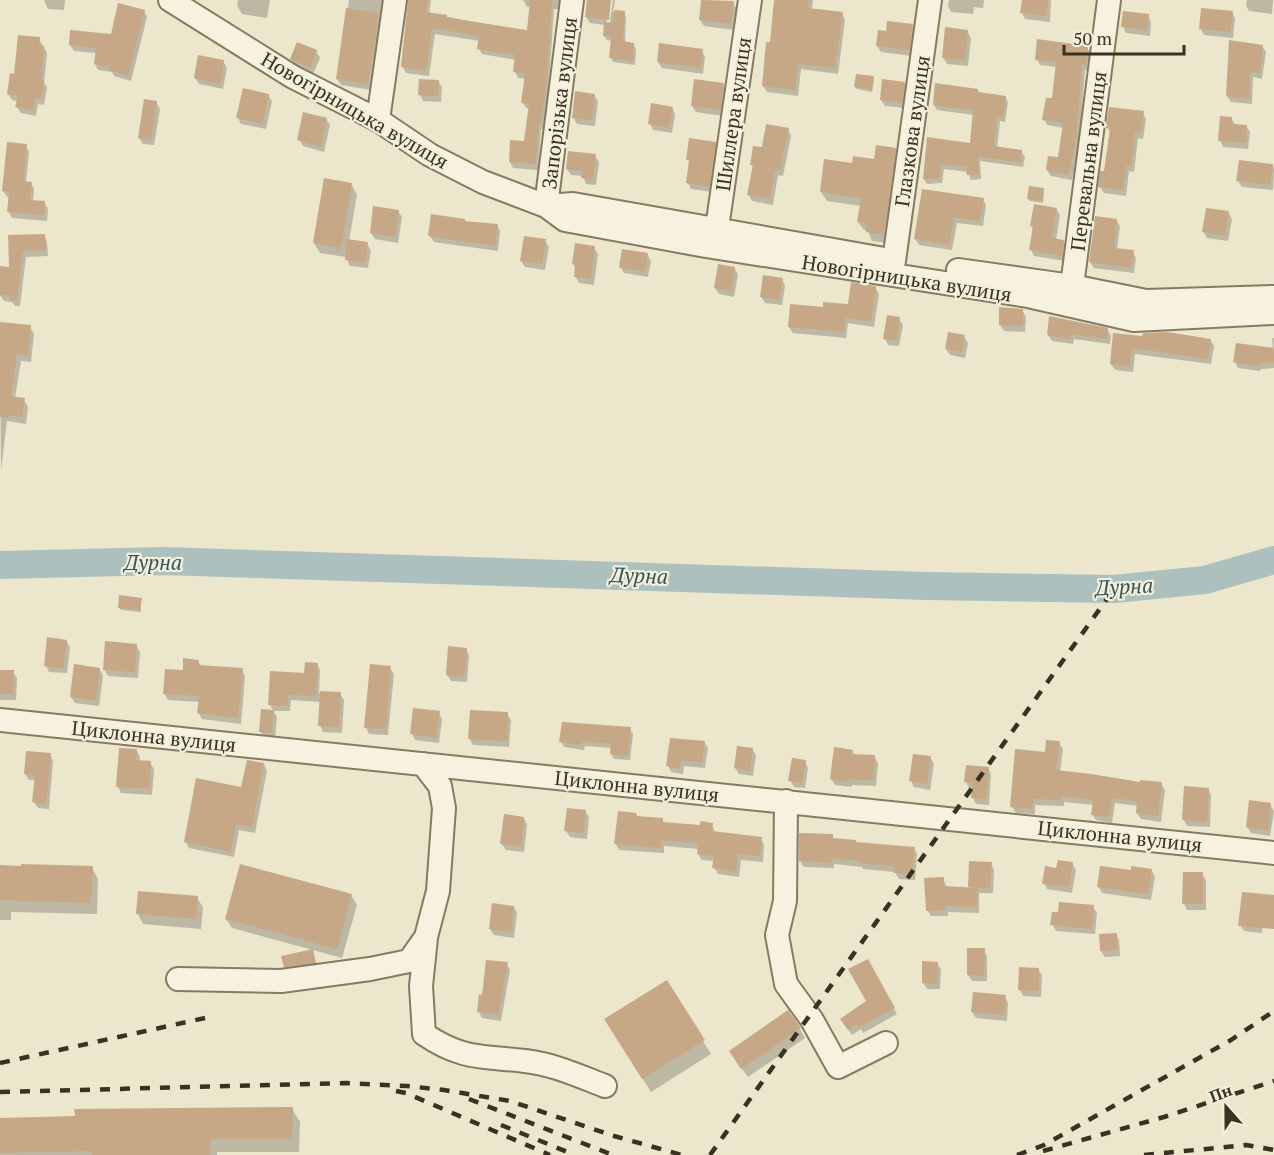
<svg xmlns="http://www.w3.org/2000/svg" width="1274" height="1155" font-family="'PT Serif',serif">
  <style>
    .shadow { fill: #0003 }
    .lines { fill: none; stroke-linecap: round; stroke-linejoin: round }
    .river { stroke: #acc1bd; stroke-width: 28 }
    .building { fill: #c6a886 }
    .minor-casing { stroke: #877a61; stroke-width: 26 }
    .minor { stroke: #f7f2df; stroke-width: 22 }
    .rail { stroke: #3a3123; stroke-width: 4.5; stroke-dasharray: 10 10; stroke-linecap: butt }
    .labels { text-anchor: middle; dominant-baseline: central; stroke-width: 4.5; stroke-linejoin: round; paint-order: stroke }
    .street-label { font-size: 20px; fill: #3a3123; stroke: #f3efdb }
    .water-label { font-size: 21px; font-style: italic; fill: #345658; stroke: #f3efdb }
  </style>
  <rect width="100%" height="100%" fill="#ebe6cc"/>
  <path class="shadow" d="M 44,0 L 65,0 L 64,10 L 48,9 Z
    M 238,0 L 270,0 L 267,18 L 242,14 L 237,6 Z
    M 349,0 L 385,0 L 371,90 L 341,85 L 337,79 Z
    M 409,0 L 431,0 L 429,14 L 529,31 L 531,7 L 527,7 L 523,0 L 559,0 L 558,9 L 554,9 L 548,97 L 543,129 L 541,129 L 538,170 L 513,168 L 510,162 L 512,141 L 525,142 L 530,109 L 526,108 L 523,102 L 526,79 L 518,78 L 515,72 L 516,60 L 482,54 L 479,49 L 480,41 L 435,34 L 429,76 L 406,73 L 403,67 Z
    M 588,0 L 610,0 L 606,27 L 609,28 L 613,0 L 615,0 L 613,12 L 624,12 L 626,17 L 625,43 L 633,44 L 636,49 L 635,65 L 613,62 L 611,58 L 612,41 L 607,40 L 604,36 L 605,25 L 590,23 L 586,17 Z
    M 703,0 L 733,3 L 737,9 L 734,30 L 704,26 L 700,20 Z
    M 775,0 L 813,0 L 812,10 L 842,13 L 845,20 L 838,74 L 801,69 L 798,96 L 767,92 L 763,86 L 771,44 Z
    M 949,0 L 984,0 L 983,8 L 974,7 L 973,14 L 951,12 L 948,6 Z
    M 1023,0 L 1051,0 L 1050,22 L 1025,19 L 1022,13 Z
    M 1247,0 L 1273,0 L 1272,14 L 1249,11 L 1246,6 Z
    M 144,11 L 147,17 L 131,81 L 114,76 L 112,72 L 98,70 L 95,64 L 97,53 L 74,51 L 70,45 L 112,36 Z
    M 1232,12 L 1235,19 L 1233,38 L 1204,35 L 1200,28 Z
    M 1148,15 L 1151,22 L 1150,36 L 1126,33 L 1123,26 Z
    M 912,26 L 916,32 L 912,56 L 881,52 L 877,46 L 887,32 Z
    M 967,31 L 971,38 L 968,66 L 947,64 L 943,57 Z
    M 39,39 L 47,53 L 44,83 L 47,87 L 44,105 L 38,104 L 36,116 L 21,113 L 17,107 L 18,101 L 12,100 L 8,94 Z
    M 1262,46 L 1266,52 L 1262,79 L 1253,77 L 1252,104 L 1231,102 L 1227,96 Z
    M 1087,48 L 1091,54 L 1089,71 L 1085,70 L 1079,147 L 1072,180 L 1051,176 L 1047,170 L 1059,159 L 1064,128 L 1047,125 L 1044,119 L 1053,100 L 1057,67 L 1040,65 L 1037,59 Z
    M 316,51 L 320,58 L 313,74 L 295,65 L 291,59 Z
    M 702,51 L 705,57 L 703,74 L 662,68 L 658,62 Z
    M 223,61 L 227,68 L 223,89 L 199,84 L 195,78 Z
    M 873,78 L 874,80 L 872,92 L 857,89 L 855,87 Z
    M 438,81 L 442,87 L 441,102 L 423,101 L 420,95 Z
    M 904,83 L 907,90 L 905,108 L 885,106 L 881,100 Z
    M 723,85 L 727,91 L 723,116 L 696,112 L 692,106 Z
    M 978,90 L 979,93 L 1005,97 L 1008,102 L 1005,122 L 1000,121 L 997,148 L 1021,151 L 1025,157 L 1023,167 L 980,161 L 981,179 L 971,180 L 968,172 L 944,169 L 942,183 L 927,184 L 924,179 L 928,139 L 971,145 L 974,115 L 937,110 L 934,105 Z
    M 268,95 L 272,101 L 266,129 L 241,124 L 238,118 Z
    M 594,95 L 598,101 L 595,126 L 577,124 L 573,117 Z
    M 156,102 L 160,109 L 154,145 L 143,144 L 139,138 Z
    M 672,108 L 675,114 L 672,133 L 653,130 L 650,124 Z
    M 1143,113 L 1146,119 L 1143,139 L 1138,138 L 1134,172 L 1129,171 L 1126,196 L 1104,193 L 1100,187 L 1106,173 L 1111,134 L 1108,128 Z
    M 1231,118 L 1235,124 L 1246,126 L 1250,132 L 1248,149 L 1223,147 L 1220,140 Z
    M 326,119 L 330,125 L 324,152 L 303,146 L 299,139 Z
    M 788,129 L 791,136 L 783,176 L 778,175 L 773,205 L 752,201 L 749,195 L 753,169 L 752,165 Z
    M 715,143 L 718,149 L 712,192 L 691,189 L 688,183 L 690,164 L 688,159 Z
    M 26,146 L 29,152 L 26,183 L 31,183 L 34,189 L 33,201 L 44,202 L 48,209 L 47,221 L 12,218 L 9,212 L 10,197 L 7,197 L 3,191 Z
    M 895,149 L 900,158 L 888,243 L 872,241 L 868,231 L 864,230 L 858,222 L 861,206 L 827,201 L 821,192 L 853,165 L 876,161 Z
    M 595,156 L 599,162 L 596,185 L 586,184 L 583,176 L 571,175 L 567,169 Z
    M 1272,165 L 1274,169 L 1273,190 L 1242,187 L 1238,181 Z
    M 351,184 L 357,194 L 349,241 L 367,244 L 371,250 L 368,268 L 350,266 L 346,257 L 320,253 L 314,243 Z
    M 1043,190 L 1044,192 L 1043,203 L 1030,201 L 1028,199 Z
    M 983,199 L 986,205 L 983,226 L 957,223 L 952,250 L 919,245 L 915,239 Z
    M 1056,209 L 1060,215 L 1056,240 L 1063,241 L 1067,247 L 1065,261 L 1034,256 L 1031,250 L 1034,230 L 1031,226 Z
    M 398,211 L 402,217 L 398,243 L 375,239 L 371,233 Z
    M 1228,212 L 1232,219 L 1228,241 L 1207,238 L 1204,232 Z
    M 1116,220 L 1120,226 L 1117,250 L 1133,252 L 1136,258 L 1134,273 L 1094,268 L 1090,262 Z
    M 465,223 L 497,225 L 500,231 L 498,251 L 434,242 L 430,236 Z
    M 44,235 L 47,242 L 48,256 L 26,257 L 20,306 L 15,306 L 12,302 L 4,301 L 0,295 L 0,268 L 10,269 L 9,237 Z
    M 545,241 L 549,247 L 545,270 L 525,267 L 521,261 Z
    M 594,248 L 598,254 L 594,285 L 579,283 L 575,276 L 576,269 L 573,264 Z
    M 647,254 L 651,261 L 648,277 L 624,273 L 620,267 Z
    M 734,268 L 738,274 L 734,297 L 719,294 L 715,288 Z
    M 782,279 L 785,286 L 782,305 L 765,303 L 761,296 Z
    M 875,287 L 879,294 L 874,327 L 848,323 L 846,338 L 793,333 L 789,327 L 791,306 L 824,309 L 849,306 Z
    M 1022,310 L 1026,317 L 1025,332 L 1004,331 L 1000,325 Z
    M 899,319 L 903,325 L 899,346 L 888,345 L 885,338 Z
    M 0,323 L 30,327 L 34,334 L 31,362 L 21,361 L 15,398 L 24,400 L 28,407 L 26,424 L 7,421 L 1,471 Z
    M 1107,329 L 1111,336 L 1110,344 L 1074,339 L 1073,344 L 1052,341 L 1048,335 Z
    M 1115,335 L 1210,340 L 1214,346 L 1211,364 L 1135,354 L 1133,372 L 1115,370 L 1111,364 Z
    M 964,337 L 968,343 L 965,358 L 950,355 L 946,349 Z
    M 1272,338 L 1274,338 L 1274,368 L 1261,369 L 1260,371 L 1238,368 L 1235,362 L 1273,350 Z
    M 141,600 L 141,612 L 121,610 L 119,607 Z
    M 66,641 L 70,647 L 67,673 L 49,672 L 46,666 Z
    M 136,645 L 140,652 L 138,678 L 108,676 L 104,669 Z
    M 466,649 L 469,655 L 467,682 L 451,681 L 447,675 Z
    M 198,661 L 201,666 L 242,670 L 245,676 L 241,724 L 202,719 L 198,712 L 200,702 L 168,700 L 164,693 L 184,672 Z
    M 317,664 L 320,670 L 319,693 L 340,694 L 344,700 L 342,733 L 323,732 L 320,725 L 321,702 L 291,700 L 290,711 L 273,711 L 270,704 Z
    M 390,668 L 394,674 L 388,735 L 369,734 L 366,727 Z
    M 99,669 L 103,675 L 99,706 L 75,703 L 71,697 Z
    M 0,671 L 13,672 L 17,678 L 16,700 L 0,700 Z
    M 273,711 L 277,717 L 275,739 L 264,738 L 261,732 Z
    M 439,713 L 442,719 L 439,743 L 415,740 L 412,734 Z
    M 507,714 L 511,720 L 509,747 L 473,745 L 469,738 Z
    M 630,729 L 633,734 L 630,760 L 614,759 L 611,754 L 612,748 L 585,746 L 584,750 L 564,747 L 561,742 Z
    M 704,742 L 708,748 L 705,768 L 684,766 L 683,774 L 671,772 L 668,766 Z
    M 1059,743 L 1063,749 L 1060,772 L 1141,784 L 1161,784 L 1165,790 L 1161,822 L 1141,819 L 1137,813 L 1138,806 L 1115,803 L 1112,823 L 1096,820 L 1092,814 L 1094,805 L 1064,802 L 1064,806 L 1035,805 L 1035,814 L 1016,813 L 1012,807 L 1046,753 Z
    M 752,749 L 756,755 L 753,776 L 739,774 L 735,768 Z
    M 136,750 L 140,757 L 139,762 L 150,763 L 154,769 L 152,795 L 121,793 L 118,787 Z
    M 852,751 L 854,755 L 874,756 L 878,763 L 876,786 L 852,785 L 851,787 L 835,785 L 831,779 Z
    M 50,755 L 53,761 L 49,809 L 38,808 L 34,802 L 36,780 L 29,780 L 25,774 Z
    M 930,757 L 934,764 L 930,790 L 914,787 L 911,781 Z
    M 805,761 L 808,768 L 805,788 L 794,787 L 790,780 Z
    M 264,764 L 267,771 L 255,833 L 239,830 L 234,857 L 189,848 L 186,842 L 243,788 Z
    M 988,768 L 991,774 L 989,805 L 976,804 L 973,798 L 973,788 L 969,788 L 966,782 Z
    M 1208,789 L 1211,795 L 1210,827 L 1187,826 L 1184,820 Z
    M 1270,805 L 1274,811 L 1270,836 L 1251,833 L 1247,827 Z
    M 585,811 L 589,817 L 587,839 L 570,837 L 566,831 Z
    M 636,814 L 638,818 L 662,819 L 665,824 L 701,826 L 712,824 L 715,833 L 761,839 L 764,845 L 763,862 L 741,860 L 739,877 L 718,874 L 714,867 L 715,861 L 702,860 L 698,854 L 699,849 L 664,846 L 664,853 L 619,850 L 616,844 Z
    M 524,818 L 527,825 L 524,852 L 506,850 L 502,844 Z
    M 832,836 L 834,839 L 856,843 L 914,848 L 917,854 L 915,880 L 899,879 L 895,872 L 863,869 L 862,867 L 834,864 L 834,868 L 804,867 L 800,861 Z
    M 1072,863 L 1076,870 L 1072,893 L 1047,889 L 1044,883 L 1058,869 Z
    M 991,864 L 994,870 L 993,893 L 979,893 L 979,913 L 948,912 L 948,916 L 931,916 L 927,910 L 943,878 L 947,888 L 971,889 L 969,886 Z
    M 0,866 L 92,868 L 98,879 L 97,914 L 11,912 L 11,920 L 0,920 Z
    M 1151,870 L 1155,876 L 1151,900 L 1102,893 L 1099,887 L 1132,872 Z
    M 1202,874 L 1206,880 L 1206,910 L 1187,910 L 1184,904 Z
    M 351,895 L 357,905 L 342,958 L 232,928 L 226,919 Z
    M 197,898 L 203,907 L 201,929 L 143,924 L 138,914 Z
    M 1265,902 L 1262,933 L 1244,931 L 1240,925 Z
    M 514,907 L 517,913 L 514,938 L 494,935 L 490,929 Z
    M 1093,907 L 1097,913 L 1095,934 L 1056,931 L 1052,924 Z
    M 1116,934 L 1119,940 L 1120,956 L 1105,957 L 1101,951 Z
    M 984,950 L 987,956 L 987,981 L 972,981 L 968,975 Z
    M 312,951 L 318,969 L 289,973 L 285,966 Z
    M 868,961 L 897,1014 L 863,1033 L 861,1029 L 852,1035 L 845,1025 L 867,1001 Z
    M 937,963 L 941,969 L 940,989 L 927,989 L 923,983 Z
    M 507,964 L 510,970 L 501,1021 L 482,1018 L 479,1012 L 483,997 Z
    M 1038,969 L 1042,975 L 1041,997 L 1023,996 L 1020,990 Z
    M 666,982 L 711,1054 L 651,1092 L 614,1033 Z
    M 1005,997 L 1008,1003 L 1007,1021 L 976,1018 L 972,1012 Z
    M 800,1029 L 805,1038 L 748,1077 L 736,1061 Z
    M 292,1109 L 300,1122 L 299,1152 L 217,1152 L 217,1155 L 0,1155 L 0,1119 Z"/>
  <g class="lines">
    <path class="river" d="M 0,565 L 163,561 L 927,586 L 1114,589 L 1205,580 L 1274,560"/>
  </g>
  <path class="building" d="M 408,0 L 428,0 L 426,12 L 447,15 L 447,17 L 467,21 L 527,30 L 530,0 L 552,0 L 546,90 L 541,124 L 539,124 L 536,164 L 509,162 L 510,140 L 524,141 L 529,104 L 521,103 L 525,74 L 513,72 L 515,55 L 477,49 L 479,36 L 432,28 L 426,71 L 401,67 Z
    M 587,0 L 611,0 L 609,20 L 585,17 Z
    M 701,0 L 734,1 L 731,24 L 699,20 Z
    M 774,0 L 809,0 L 808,8 L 843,12 L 835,68 L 798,64 L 795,90 L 762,86 L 766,42 L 770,42 Z
    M 1022,0 L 1048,0 L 1047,16 L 1020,13 Z
    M 118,3 L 145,10 L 128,76 L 109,70 L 110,67 L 94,64 L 96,48 L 69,45 L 70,30 L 111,34 Z
    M 346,8 L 379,14 L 368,84 L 336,79 Z
    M 1201,8 L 1233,11 L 1230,32 L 1199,29 Z
    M 614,10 L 625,11 L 623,41 L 634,43 L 633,61 L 609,58 L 611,37 L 603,36 L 604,22 L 613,23 Z
    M 1123,11 L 1149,14 L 1147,30 L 1121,27 Z
    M 887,21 L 913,24 L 909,50 L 876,46 L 878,30 L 886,31 Z
    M 945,27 L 968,30 L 965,60 L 942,58 Z
    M 18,35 L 40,37 L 39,45 L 44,46 L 41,79 L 44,80 L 41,99 L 35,98 L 33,110 L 15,107 L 18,96 L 7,94 L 10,73 L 14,74 Z
    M 1037,39 L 1088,46 L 1086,66 L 1082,65 L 1076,140 L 1069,175 L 1046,170 L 1048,156 L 1058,157 L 1063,123 L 1042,120 L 1046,98 L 1052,98 L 1056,62 L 1035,60 Z
    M 1229,40 L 1263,45 L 1260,73 L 1250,72 L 1249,99 L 1226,96 Z
    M 297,42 L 317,50 L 310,68 L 290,59 Z
    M 659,43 L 703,49 L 700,68 L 657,62 Z
    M 198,55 L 224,60 L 220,84 L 194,78 Z
    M 856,74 L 874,76 L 872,90 L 854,87 Z
    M 419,79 L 439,80 L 438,96 L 418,95 Z
    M 694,79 L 724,83 L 720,110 L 691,106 Z
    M 882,79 L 905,82 L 902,103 L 880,100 Z
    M 935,83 L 978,89 L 978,92 L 1006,96 L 1003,117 L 997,117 L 994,146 L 1022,150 L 1021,162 L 978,157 L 979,174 L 967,175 L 966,167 L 941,164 L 940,178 L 923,179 L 927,137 L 970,143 L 973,110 L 933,105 Z
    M 243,88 L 269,94 L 263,124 L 236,118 Z
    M 575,91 L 595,94 L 592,120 L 572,118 Z
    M 144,99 L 157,101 L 151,140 L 138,138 Z
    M 651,103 L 673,107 L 669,128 L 648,124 Z
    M 1109,107 L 1144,111 L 1140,133 L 1135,132 L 1131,166 L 1126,166 L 1123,190 L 1098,187 L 1100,171 L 1104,171 L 1110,129 L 1106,128 Z
    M 303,112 L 327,118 L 321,147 L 297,140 Z
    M 1220,116 L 1232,117 L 1232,124 L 1247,125 L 1246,143 L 1218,141 Z
    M 766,124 L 789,128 L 780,170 L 775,169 L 770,199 L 747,195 L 753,165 L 750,165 L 753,146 L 762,147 Z
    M 689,138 L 716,142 L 709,187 L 686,183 L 689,160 L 686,160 Z
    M 7,142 L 27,144 L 23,181 L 32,182 L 30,200 L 45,201 L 44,215 L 7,212 L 9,192 L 2,191 Z
    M 876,145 L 896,148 L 884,235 L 866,232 L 867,223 L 857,222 L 861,198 L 820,192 L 824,159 L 852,163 L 853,156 L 874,159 Z
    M 568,151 L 596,154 L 593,180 L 581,178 L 582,171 L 566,169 Z
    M 1239,160 L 1273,164 L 1270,185 L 1236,181 Z
    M 324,178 L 352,183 L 341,248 L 313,243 Z
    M 1029,186 L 1044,188 L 1042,201 L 1027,199 Z
    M 922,189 L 984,198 L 980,221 L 954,217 L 949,245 L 914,239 Z
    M 1034,204 L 1057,208 L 1052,238 L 1064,240 L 1062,256 L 1029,250 L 1033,226 L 1030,226 Z
    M 373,206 L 399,210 L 395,237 L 370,233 Z
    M 1206,208 L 1229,211 L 1225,236 L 1202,232 Z
    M 431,214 L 465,219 L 465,221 L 498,224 L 495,246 L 428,236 Z
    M 1095,216 L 1117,219 L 1114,248 L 1134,250 L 1131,268 L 1089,262 Z
    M 45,234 L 46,250 L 23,251 L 17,300 L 10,300 L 10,296 L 0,295 L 0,266 L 9,267 L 8,235 Z
    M 524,236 L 546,239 L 542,264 L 520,261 Z
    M 347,239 L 368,242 L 365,263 L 345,260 Z
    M 575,243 L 595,246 L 591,279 L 574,277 L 575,265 L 572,264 Z
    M 622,249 L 648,253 L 645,272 L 619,267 Z
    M 718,264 L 735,267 L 731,291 L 714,288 Z
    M 763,275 L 783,278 L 779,300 L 760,297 Z
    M 851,282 L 876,286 L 871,321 L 845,318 L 844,332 L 788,327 L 790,304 L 823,307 L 823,302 L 848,304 Z
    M 999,307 L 1023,309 L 1023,326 L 999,325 Z
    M 887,315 L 900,317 L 897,341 L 883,339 Z
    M 1049,316 L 1108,328 L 1107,339 L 1071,334 L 1070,339 L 1047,335 Z
    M 0,322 L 31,325 L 28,355 L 17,354 L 11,396 L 25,398 L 22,417 L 8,415 L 8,418 L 0,417 Z
    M 948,332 L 965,335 L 962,352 L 945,349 Z
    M 1167,332 L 1211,339 L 1208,359 L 1132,348 L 1130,366 L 1110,364 L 1113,333 L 1142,336 L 1143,333 Z
    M 1236,343 L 1274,348 L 1274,363 L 1258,363 L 1257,366 L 1233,362 Z
    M 119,595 L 142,598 L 140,610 L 118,608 Z
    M 47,637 L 67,640 L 64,668 L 44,666 Z
    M 105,641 L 137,644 L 135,672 L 103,670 Z
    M 448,646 L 467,648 L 464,677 L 446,675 Z
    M 183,658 L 199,660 L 198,665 L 243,668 L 238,718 L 197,713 L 199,696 L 163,694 L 165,669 L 183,670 Z
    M 305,662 L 318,663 L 316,696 L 288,695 L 287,706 L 268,705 L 270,671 L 304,673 Z
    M 74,664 L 100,668 L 96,700 L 70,697 Z
    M 370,664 L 391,666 L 386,729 L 364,728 Z
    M 0,670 L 14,670 L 13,694 L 0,694 Z
    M 320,691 L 341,692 L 339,727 L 318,726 Z
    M 413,708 L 440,711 L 436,738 L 410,734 Z
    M 261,709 L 274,710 L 272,733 L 259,732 Z
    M 470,710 L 508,712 L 507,741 L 468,739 Z
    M 562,722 L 631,727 L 628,756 L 610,754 L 611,744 L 583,741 L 582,745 L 559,742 Z
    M 670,738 L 705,741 L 702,763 L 681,760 L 680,769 L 666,766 Z
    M 1046,740 L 1060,741 L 1056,770 L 1091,774 L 1140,782 L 1140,780 L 1162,782 L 1158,816 L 1136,813 L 1137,801 L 1112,798 L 1109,817 L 1091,815 L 1093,800 L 1061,796 L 1061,800 L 1033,799 L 1032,809 L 1010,807 L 1015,749 L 1045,752 Z
    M 737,746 L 753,748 L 750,771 L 734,768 Z
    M 834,747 L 853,750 L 852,754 L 875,755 L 874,780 L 849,779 L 848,782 L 830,779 Z
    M 119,748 L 137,749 L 136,760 L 151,761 L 149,789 L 116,787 Z
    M 26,751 L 51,753 L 46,804 L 32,802 L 35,775 L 24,774 Z
    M 913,754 L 931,756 L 927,784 L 909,781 Z
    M 792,758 L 806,760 L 802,783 L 788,781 Z
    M 247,760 L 264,763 L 252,827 L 236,824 L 231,852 L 184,842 L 196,778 L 241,787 Z
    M 966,765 L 989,767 L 986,799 L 971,798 L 972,783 L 964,782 Z
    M 1184,786 L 1209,788 L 1207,822 L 1182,820 Z
    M 1249,800 L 1271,803 L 1268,830 L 1246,827 Z
    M 567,808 L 586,810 L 584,833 L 564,831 Z
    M 618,811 L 637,813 L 636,816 L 663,818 L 663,822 L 700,825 L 700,821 L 713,823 L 712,831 L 762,837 L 760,856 L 738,854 L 736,872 L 712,868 L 714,856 L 697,854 L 698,843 L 661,840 L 661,848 L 614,844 Z
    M 504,814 L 524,817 L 521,846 L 500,844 Z
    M 799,833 L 833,834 L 833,838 L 856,840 L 856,842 L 915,847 L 912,874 L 894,873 L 894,866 L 858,863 L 859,861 L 832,858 L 831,863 L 799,861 Z
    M 1058,860 L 1073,862 L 1069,887 L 1042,884 L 1045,866 L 1056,868 Z
    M 969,861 L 992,862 L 990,888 L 968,887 Z
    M 21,864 L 93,866 L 91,903 L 0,900 L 0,865 L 21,866 Z
    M 240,864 L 352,894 L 337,949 L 225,919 Z
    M 1100,866 L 1131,870 L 1131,866 L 1152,869 L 1148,894 L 1097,887 Z
    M 1183,872 L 1203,872 L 1203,904 L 1182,904 Z
    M 944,877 L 944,886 L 978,888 L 977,907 L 945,906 L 946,910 L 926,911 L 924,878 Z
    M 138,891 L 198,896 L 196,919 L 136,914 Z
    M 1242,892 L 1274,895 L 1274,929 L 1238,926 Z
    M 1059,902 L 1094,905 L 1092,929 L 1050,925 L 1052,912 L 1058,912 Z
    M 492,903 L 514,906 L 511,932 L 489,929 Z
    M 1117,933 L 1117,950 L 1100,951 L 1099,934 Z
    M 967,948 L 985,948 L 984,976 L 967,975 Z
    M 313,949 L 316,963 L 284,967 L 281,956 Z
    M 868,959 L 895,1008 L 859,1027 L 856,1024 L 848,1030 L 840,1019 L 866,1001 L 848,969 Z
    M 486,960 L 508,962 L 498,1015 L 477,1012 L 479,994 L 482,995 Z
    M 922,961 L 938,962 L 938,984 L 922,983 Z
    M 1019,967 L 1039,968 L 1039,991 L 1018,990 Z
    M 667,980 L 705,1040 L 642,1079 L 604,1019 Z
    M 973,992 L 1006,995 L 1004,1015 L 971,1012 Z
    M 788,1010 L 801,1028 L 741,1069 L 729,1051 Z
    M 293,1107 L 292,1139 L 211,1139 L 210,1155 L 92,1155 L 92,1151 L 0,1153 L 0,1118 L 75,1116 L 74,1109 Z"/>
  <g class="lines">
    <g class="minor-casing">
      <path id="minor" d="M 170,0 L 293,77 L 378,120 L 430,155 L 483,182 L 546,206 L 565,220 L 706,246 L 1028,296 L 1134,320 L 1274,313
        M 572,0 L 546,206 L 573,204 L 890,260
        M 378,120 L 395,0
        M 717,228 L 750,0
        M 894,261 L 930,0
        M 958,270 L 1072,286 L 1146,301 L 1274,297
        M 1072,286 L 1109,0
        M 0,720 L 1274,853
        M 786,801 L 785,901 L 777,935 L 786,984 L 812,1020 L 838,1067 L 886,1043
        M 426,938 L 421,986 L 424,1034 C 462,1060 483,1056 525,1061 C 553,1064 579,1076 605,1086
        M 178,979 L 281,981 L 370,969 L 409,961 L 426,937 L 438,891 L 444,808 L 440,786 L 423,764"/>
    </g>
    <use href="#minor" class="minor"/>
    <path class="rail" d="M 0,1063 L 214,1016
      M 396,1091 L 406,1093 L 550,1155
      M 0,1092 L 346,1083 L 407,1086 L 444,1090 L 510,1101 L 614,1136 L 682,1155
      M 469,1099 L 613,1155
      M 501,1125 L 575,1155
      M 1043,1151 L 1164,1117 L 1274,1081
      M 710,1155 L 1114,589
      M 1017,1155 L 1044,1145 L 1231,1040 L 1274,1011
      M 1144,1155 L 1246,1145 L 1274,1150"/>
  </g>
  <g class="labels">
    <g class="street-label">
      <text transform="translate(559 103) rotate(-83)">Запорізька вулиця</text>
      <text transform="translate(355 110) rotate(30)">Новогірницька вулиця</text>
      <text transform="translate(733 114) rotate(-82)">Шиллера вулиця</text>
      <text transform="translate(912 131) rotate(-82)">Глазкова вулиця</text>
      <text transform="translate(1088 161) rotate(-83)">Перевальна вулиця</text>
      <text transform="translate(907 278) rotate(9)">Новогірницька вулиця</text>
      <text transform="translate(154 736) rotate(6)">Циклонна вулиця</text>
      <text transform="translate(637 786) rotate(6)">Циклонна вулиця</text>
      <text transform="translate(1120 836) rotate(6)">Циклонна вулиця</text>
    </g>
    <g class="water-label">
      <text x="153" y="562">Дурна</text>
      <text transform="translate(639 575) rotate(2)">Дурна</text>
      <text transform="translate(1124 586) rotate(-3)">Дурна</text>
    </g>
  </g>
  <g transform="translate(1226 1107) rotate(339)" stroke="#f3efdb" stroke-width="4.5" paint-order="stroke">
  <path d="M0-4.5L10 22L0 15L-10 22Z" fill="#3a3123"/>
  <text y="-9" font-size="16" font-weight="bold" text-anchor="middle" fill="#3a3123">Пн</text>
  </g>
  <path d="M1064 45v9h120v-9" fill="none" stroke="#3a3123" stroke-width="3"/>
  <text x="1073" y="45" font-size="18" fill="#3a3123" stroke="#f3efdb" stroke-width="4.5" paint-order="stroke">50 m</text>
</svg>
